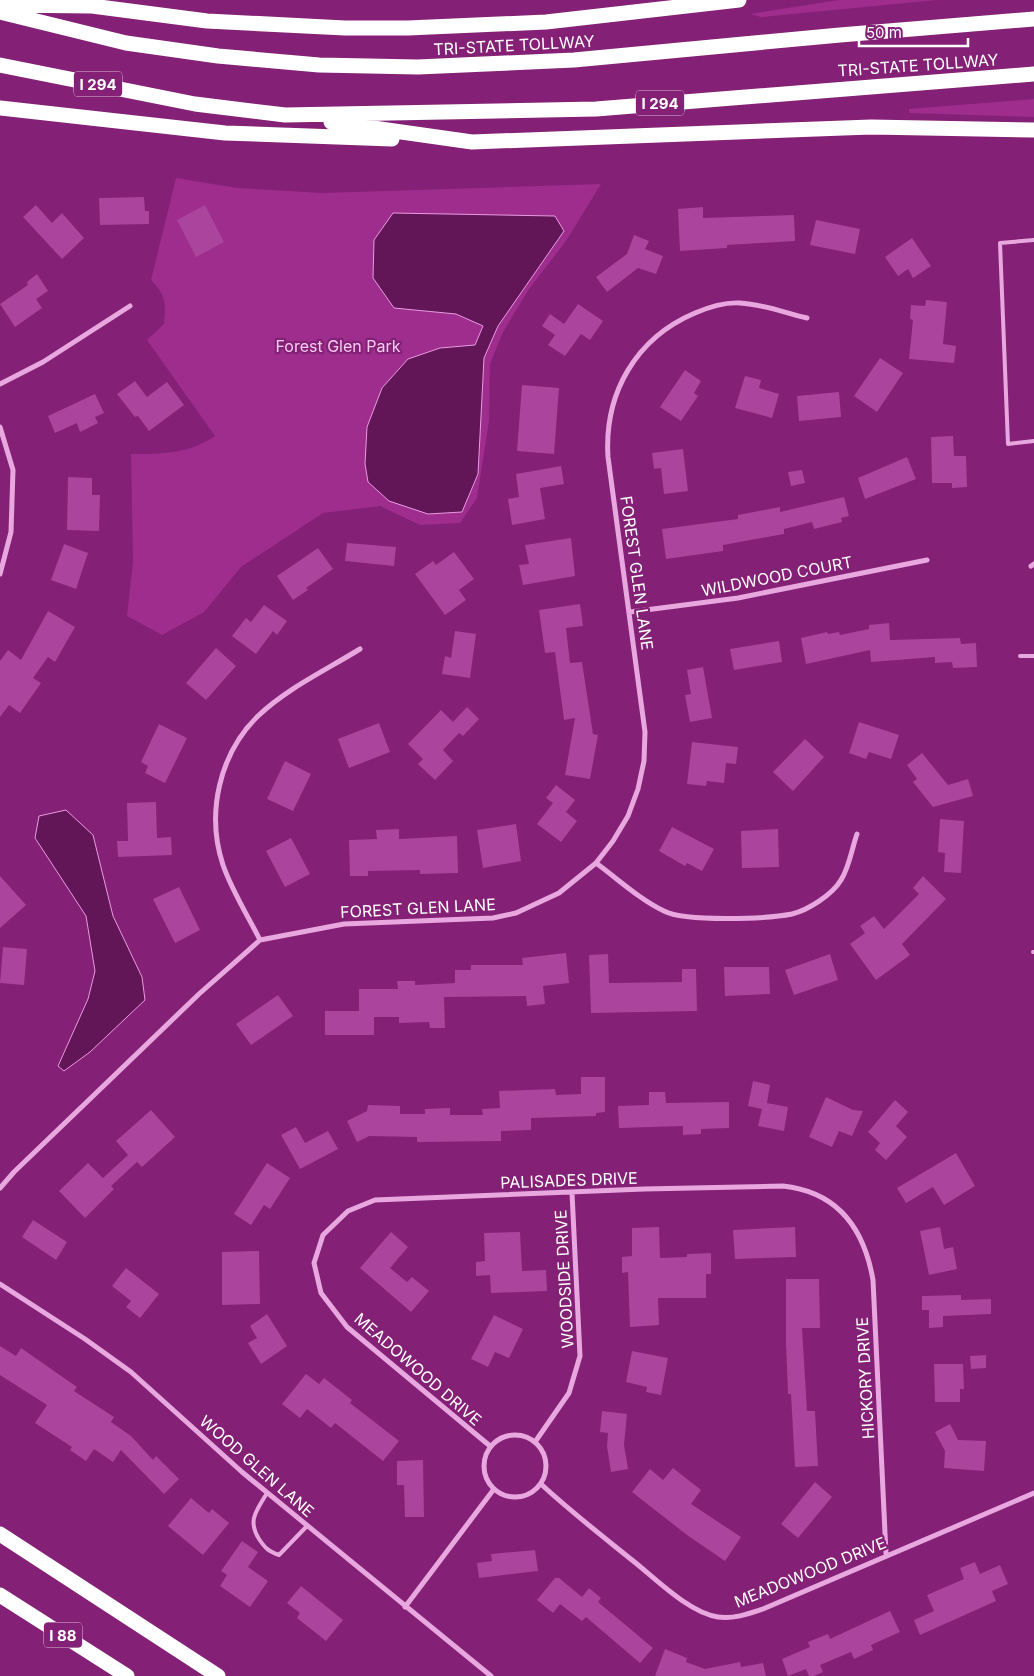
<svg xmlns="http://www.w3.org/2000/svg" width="1034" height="1676" font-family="Inter,sans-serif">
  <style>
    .green { fill: #9e2d8e }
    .water { fill: #631657; stroke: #ea9be1 }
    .building { fill: #aa449c }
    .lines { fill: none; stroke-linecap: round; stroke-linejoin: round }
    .lane { stroke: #e9a7e0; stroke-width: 4 }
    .street { stroke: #e9a7e0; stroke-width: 5 }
    .highway { stroke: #fff; stroke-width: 15 }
    .labels { text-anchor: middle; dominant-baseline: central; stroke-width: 4.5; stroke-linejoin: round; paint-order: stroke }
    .shield { fill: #842075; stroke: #dabcd6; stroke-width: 1 }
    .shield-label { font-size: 15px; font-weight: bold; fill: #fff }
    .street-label { font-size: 16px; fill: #fff; stroke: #842075 }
    .park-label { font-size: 16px; fill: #f7cbf1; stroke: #842075 }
  </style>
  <rect width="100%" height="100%" fill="#842075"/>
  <path class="green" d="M 839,0 L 937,0 L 761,17 L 750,14 Z
    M 1034,99 L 1034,117 L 909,113 L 909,109 Z
    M 176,178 L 237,188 L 322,193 L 601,184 L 566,241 L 529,289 L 503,332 L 490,364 L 489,421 L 477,498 L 460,523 L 420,525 L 380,506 L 323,513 L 241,567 L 204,612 L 162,635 L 127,616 L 133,562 L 131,454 C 162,454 189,454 215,436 L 147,340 L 164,324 C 166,304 166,295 151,280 Z"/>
  <path class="water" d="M 393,213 L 555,216 L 564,231 L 498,326 L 484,358 L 478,474 L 462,512 L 428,514 L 389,501 L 368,482 L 365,464 L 367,427 L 382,388 L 408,359 L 440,348 L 475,345 L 483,326 L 456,314 L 394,308 L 373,278 L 374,240 Z
    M 66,810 L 93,835 L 113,916 L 142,977 L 145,1000 L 90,1052 L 64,1071 L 58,1066 L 88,999 L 95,971 L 86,916 L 35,838 L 39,816 Z"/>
  <path class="building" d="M 144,197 L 145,211 L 149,211 L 149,224 L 100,225 L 99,198 Z
    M 36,205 L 52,223 L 62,213 L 84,238 L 62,259 L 23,217 Z
    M 205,205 L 224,242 L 196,257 L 177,220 Z
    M 703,207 L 703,218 L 794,215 L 795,241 L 727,245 L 727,248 L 680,251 L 678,209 Z
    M 816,220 L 860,229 L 855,254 L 810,245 Z
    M 634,235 L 649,241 L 645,249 L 663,256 L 656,274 L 638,268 L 607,292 L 596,277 L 627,254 Z
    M 912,238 L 931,266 L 913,278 L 908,269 L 898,276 L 885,257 Z
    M 37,274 L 48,291 L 36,299 L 42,308 L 15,327 L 0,304 L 28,285 L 27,282 Z
    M 926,300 L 947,302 L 943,344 L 956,346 L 954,363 L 909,359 L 913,320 L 910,319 L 911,305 L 925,306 Z
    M 578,304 L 603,321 L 590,340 L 581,334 L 565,356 L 548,345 L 555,335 L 542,326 L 550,314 L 564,324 Z
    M 880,358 L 903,373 L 877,412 L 854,396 Z
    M 685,370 L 701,381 L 694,393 L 698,396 L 681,421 L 660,407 Z
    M 745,376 L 761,380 L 759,388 L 779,394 L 772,418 L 735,408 Z
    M 135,381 L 147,397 L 167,382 L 184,405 L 149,431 L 138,416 L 135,417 L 117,394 Z
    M 522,385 L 559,388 L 554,454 L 517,451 Z
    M 839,392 L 841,417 L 799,421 L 797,396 Z
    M 95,394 L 104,413 L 95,417 L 98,423 L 80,432 L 77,423 L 55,433 L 48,416 Z
    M 953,436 L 954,456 L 966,456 L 967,487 L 952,488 L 952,483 L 932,483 L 931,437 Z
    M 683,449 L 688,491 L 664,494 L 661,468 L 654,469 L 652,453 Z
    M 907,457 L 916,479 L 865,499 L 858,478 Z
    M 561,466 L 564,484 L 540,488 L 545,519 L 512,525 L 508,499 L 519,497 L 516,474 Z
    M 802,470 L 805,483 L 791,486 L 788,472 Z
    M 68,477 L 92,478 L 92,495 L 100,495 L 99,531 L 67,530 Z
    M 844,497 L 849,516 L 841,518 L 842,522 L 814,529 L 812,522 L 784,529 L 784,534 L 723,545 L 723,551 L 666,559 L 662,529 L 738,519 L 738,515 L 780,507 L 780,512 Z
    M 571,538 L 575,576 L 523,585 L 519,565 L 529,564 L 525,545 Z
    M 347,543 L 396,547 L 394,566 L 345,561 Z
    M 64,544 L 88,553 L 76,589 L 51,580 Z
    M 318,548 L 333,569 L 306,588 L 308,590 L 293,600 L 277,576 Z
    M 454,552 L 474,579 L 459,590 L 466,600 L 445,615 L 415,574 L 433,561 L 436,565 Z
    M 580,604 L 583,626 L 566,628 L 570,663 L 582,662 L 593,734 L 598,735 L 590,779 L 565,775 L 575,718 L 564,720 L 555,652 L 545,653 L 539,610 Z
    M 264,605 L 287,621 L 277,635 L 273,631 L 256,654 L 232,636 L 246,618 L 251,622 Z
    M 48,611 L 75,627 L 55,662 L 48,657 L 33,678 L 41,683 L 20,713 L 9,705 L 0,717 L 0,661 L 8,650 L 21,660 Z
    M 889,623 L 890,640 L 960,638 L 961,644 L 976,643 L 977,667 L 953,668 L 952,662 L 935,663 L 935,657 L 871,662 L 870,650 L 806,664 L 801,638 L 827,632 L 828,634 L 839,632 L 840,635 L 869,629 L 869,625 Z
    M 455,631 L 476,634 L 470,678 L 442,674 L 445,656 L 451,658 Z
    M 779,641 L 782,662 L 734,670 L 730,649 Z
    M 216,648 L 236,666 L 206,700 L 186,683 Z
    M 703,667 L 712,718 L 690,722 L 685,695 L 691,694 L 687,670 Z
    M 467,707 L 479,719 L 463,736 L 459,733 L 443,750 L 453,761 L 435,780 L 418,764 L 423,759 L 408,744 L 441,710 L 453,722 Z
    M 859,722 L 899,735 L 891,759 L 869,752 L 866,759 L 849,753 Z
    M 379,723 L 390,752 L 349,768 L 338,739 Z
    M 159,724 L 187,738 L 165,783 L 145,773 L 148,766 L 141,762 Z
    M 805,739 L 824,757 L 793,791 L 773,772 Z
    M 692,742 L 738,747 L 736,764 L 726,763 L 724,783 L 707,781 L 706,786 L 687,784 Z
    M 922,753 L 948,785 L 968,779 L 973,796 L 933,807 L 913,782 L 917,779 L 907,765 Z
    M 285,761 L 311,774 L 293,811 L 267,799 Z
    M 556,785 L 575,800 L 566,812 L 577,821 L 561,842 L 537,824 L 553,803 L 546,798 Z
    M 156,802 L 157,838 L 171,837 L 172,855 L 118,857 L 117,841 L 128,841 L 127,803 Z
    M 940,819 L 964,821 L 961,873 L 944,872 L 945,853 L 938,852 Z
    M 516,824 L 521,861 L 483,868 L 477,830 Z
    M 672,827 L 714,849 L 702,871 L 687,863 L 685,866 L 659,851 Z
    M 399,829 L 399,839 L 457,836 L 458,873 L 420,874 L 420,870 L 368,871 L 368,876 L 350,876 L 349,840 L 377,839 L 376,830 Z
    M 778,829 L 779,867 L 742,868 L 741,831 Z
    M 291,838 L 310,874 L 285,887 L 266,851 Z
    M 0,876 L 26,905 L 0,928 Z
    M 923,876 L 946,899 L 902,944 L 910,955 L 876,980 L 850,944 L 865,933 L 860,926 L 874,916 L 884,929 L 919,894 L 913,888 Z
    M 179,887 L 200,930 L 175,943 L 153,899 Z
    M 3,947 L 27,949 L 24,985 L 0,983 Z
    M 566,953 L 569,983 L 543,986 L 545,1004 L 527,1006 L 526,996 L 444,997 L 445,1028 L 430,1028 L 429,1022 L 399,1023 L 399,1017 L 374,1017 L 374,1035 L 325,1035 L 325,1011 L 359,1011 L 359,989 L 398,989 L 397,981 L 415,981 L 415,985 L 455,983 L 455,970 L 471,970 L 471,965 L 523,965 L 522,958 Z
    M 608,954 L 609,983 L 682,982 L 682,969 L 696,969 L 697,1011 L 591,1013 L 589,955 Z
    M 830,954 L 838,980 L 794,995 L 785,970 Z
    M 724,967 L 769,967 L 770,994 L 725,996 Z
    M 278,995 L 293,1016 L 251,1045 L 236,1024 Z
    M 581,1077 L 605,1077 L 605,1112 L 596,1113 L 596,1116 L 531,1118 L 531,1130 L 501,1131 L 501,1141 L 417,1142 L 417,1137 L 369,1136 L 357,1142 L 347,1121 L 367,1111 L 368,1105 L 400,1106 L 400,1114 L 425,1114 L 425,1109 L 450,1108 L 450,1115 L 483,1115 L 482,1109 L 500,1108 L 499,1091 L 555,1089 L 556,1095 L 581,1094 Z
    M 753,1081 L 770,1085 L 767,1103 L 788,1107 L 784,1131 L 758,1126 L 762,1109 L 748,1106 Z
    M 649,1092 L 665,1092 L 666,1103 L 729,1102 L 729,1128 L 701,1129 L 701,1134 L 683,1135 L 683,1126 L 619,1128 L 618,1106 L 649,1105 Z
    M 826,1097 L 853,1110 L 863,1111 L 852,1136 L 839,1131 L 832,1147 L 809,1137 Z
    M 895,1100 L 908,1112 L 896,1126 L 907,1137 L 886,1160 L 875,1150 L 880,1143 L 868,1132 Z
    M 151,1110 L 175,1137 L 142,1167 L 137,1162 L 111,1186 L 114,1189 L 85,1218 L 59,1191 L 88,1163 L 103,1178 L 128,1155 L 116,1141 Z
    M 296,1127 L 305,1143 L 328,1131 L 338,1149 L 300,1169 L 281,1135 Z
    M 956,1153 L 975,1186 L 944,1205 L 933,1187 L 906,1203 L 897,1188 Z
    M 267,1163 L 290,1178 L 270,1209 L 264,1205 L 251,1225 L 234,1214 Z
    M 33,1220 L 67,1242 L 56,1260 L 22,1237 Z
    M 659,1227 L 660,1258 L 687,1257 L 687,1254 L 711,1253 L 711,1274 L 706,1274 L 706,1298 L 658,1298 L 659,1325 L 630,1327 L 628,1272 L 622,1273 L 622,1257 L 632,1256 L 632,1228 Z
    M 795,1227 L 796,1257 L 735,1259 L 733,1230 Z
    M 940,1227 L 944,1249 L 953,1247 L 957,1269 L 929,1275 L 920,1231 Z
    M 391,1232 L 408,1247 L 390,1268 L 407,1282 L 412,1277 L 429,1291 L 411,1312 L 360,1268 Z
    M 520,1232 L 522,1271 L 546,1270 L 547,1291 L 491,1293 L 490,1275 L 476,1276 L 476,1262 L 485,1261 L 484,1233 Z
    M 259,1251 L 260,1304 L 222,1305 L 222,1252 Z
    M 126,1268 L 159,1294 L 140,1318 L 126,1307 L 131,1301 L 112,1286 Z
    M 786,1279 L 819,1279 L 820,1328 L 802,1328 L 807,1411 L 815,1411 L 818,1466 L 795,1467 L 791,1394 L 788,1394 L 786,1342 Z
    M 961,1295 L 961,1300 L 991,1299 L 991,1314 L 943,1316 L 943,1327 L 929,1328 L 929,1310 L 922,1310 L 922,1296 Z
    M 267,1314 L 287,1346 L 261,1364 L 248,1343 L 257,1338 L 250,1326 Z
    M 494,1315 L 523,1329 L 509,1358 L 495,1352 L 488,1367 L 471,1359 Z
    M 0,1346 L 16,1356 L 21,1348 L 77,1387 L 74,1391 L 114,1417 L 111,1422 L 131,1436 L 153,1460 L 156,1456 L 179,1479 L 164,1494 L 121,1450 L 113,1462 L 94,1449 L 86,1461 L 70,1450 L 72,1447 L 35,1423 L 47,1405 L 0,1375 Z
    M 632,1351 L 668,1358 L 661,1395 L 646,1392 L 647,1387 L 626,1382 Z
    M 986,1355 L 986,1368 L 971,1369 L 970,1356 Z
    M 934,1364 L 963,1364 L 964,1389 L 960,1389 L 960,1402 L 935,1402 Z
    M 306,1374 L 319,1384 L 324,1378 L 352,1400 L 350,1403 L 399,1441 L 383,1461 L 335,1423 L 331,1428 L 307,1409 L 300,1418 L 282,1404 Z
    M 602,1411 L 627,1414 L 624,1445 L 628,1469 L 611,1472 L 607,1446 L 608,1433 L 600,1432 Z
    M 950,1424 L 958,1440 L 986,1441 L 984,1471 L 944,1468 L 945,1451 L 935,1432 Z
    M 423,1460 L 424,1517 L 405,1517 L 404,1485 L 397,1485 L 397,1461 Z
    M 673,1468 L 701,1490 L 691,1504 L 741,1537 L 725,1561 L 687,1535 L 632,1492 L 650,1469 L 663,1480 Z
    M 815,1482 L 832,1497 L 798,1538 L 781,1524 Z
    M 191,1498 L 209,1513 L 212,1509 L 229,1523 L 203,1555 L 168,1526 Z
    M 242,1541 L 258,1552 L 248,1567 L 268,1581 L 250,1607 L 220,1586 L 227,1575 L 221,1571 Z
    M 535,1550 L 538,1571 L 479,1578 L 477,1563 L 492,1561 L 491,1554 Z
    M 975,1562 L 980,1574 L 1000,1565 L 1008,1584 L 992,1591 L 996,1601 L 920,1635 L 914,1620 L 934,1611 L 927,1595 L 964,1579 L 960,1568 Z
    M 555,1578 L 559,1578 L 582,1597 L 589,1588 L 601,1598 L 598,1602 L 653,1648 L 640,1663 L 586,1617 L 582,1621 L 560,1604 L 553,1613 L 537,1600 Z
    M 301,1586 L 343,1620 L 326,1641 L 297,1618 L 300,1613 L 287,1603 Z
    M 890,1611 L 900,1632 L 871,1645 L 873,1650 L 854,1659 L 851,1652 L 820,1665 L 823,1672 L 814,1676 L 809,1676 L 806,1669 L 788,1676 L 782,1659 L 810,1647 L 808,1642 L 828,1634 L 830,1639 Z
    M 665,1649 L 687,1658 L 686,1662 L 705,1669 L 740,1662 L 741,1667 L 763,1663 L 766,1676 L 655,1676 Z"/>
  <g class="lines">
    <path class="lane" d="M 1034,240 L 1000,243 L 1008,444 L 1034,441
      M 1020,656 L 1034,656
      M 1033,952 L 1034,952
      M 267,1493 C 257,1510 247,1520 259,1539 C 265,1548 268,1551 279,1555 L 307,1526"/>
    <path class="street" d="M 0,384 L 43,362 L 130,306
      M 0,427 L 13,470 L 11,532 L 0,574
      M 1031,566 L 1034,564
      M 630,612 L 738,598 L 927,560
      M 596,863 C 618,879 639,899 664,911 C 685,922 767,919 792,914 C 808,910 832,895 841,880 C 849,868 852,848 857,834
      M 260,940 C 248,916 232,891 223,865 C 206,814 219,754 258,716 C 286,689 326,670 360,649
      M 0,1188 L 14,1172 L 199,994 L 260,940 L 344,924 L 493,918 L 516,913 L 559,893 L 596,863 L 613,841 L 628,816 L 638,789 L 644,761 L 645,732 L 608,457 C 604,393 636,338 695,313 C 709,307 725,302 740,303 C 762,304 786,313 807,318
      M 0,1284 L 85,1339 L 131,1372 L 242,1472 L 491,1676
      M484 1466a31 31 0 1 1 62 0a31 31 0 1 1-62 0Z
      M 535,1442 L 569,1393 L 580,1356 L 572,1193
      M 490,1446 L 347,1327 L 321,1293 L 314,1263 L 323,1235 L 348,1211 L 375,1200 L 644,1189 L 783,1186 C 838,1192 864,1228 873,1280 L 886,1554
      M 541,1484 C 570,1511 601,1535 632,1560 C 655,1578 689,1613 718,1617 C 734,1619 748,1614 763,1609 L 1034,1493
      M 405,1607 L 494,1489"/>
    <path class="highway" d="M 0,5 L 92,6 L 207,21 L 345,28 L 408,28 L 546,22 L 739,0
      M 0,12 L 126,43 L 218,56 L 319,65 L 418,67 L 574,60 L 840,35 L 1034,19
      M 0,65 L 195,104 L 285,115 L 596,109 L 1034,74
      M 0,108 L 225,133 L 392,139
      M 331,122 L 472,142 L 871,127 L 1034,130
      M 0,1534 L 218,1676
      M 0,1595 L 127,1676"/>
  </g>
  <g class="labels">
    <g class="shield">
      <rect x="74" y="71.5" width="48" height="25" rx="4"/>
      <rect x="636" y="90.5" width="48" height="25" rx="4"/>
      <rect x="44" y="1622.5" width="38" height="25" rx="4"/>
    </g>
    <g class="shield-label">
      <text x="98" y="84">I 294</text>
      <text x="660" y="103">I 294</text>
      <text x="63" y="1635">I 88</text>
    </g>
    <g class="street-label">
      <text transform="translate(514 45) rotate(-3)">TRI-STATE TOLLWAY</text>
      <text transform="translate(918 65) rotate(-4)">TRI-STATE TOLLWAY</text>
      <text transform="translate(637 573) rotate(82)">FOREST GLEN LANE</text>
      <text transform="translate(777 576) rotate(-11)">WILDWOOD COURT</text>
      <text transform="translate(418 908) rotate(-3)">FOREST GLEN LANE</text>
      <text transform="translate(569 1180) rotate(-2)">PALISADES DRIVE</text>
      <text transform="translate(564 1279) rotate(-93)">WOODSIDE DRIVE</text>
      <text transform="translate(418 1369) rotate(41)">MEADOWOOD DRIVE</text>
      <text transform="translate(865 1378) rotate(-93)">HICKORY DRIVE</text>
      <text transform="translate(257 1466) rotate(41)">WOOD GLEN LANE</text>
      <text transform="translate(810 1572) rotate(-22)">MEADOWOOD DRIVE</text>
    </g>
    <g class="park-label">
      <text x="338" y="346">Forest Glen Park</text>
    </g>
  </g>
  <path d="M859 38v8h109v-8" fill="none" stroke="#ffffff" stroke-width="2.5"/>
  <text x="866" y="38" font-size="15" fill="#ffffff" stroke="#842075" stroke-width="4" paint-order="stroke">50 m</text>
</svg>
